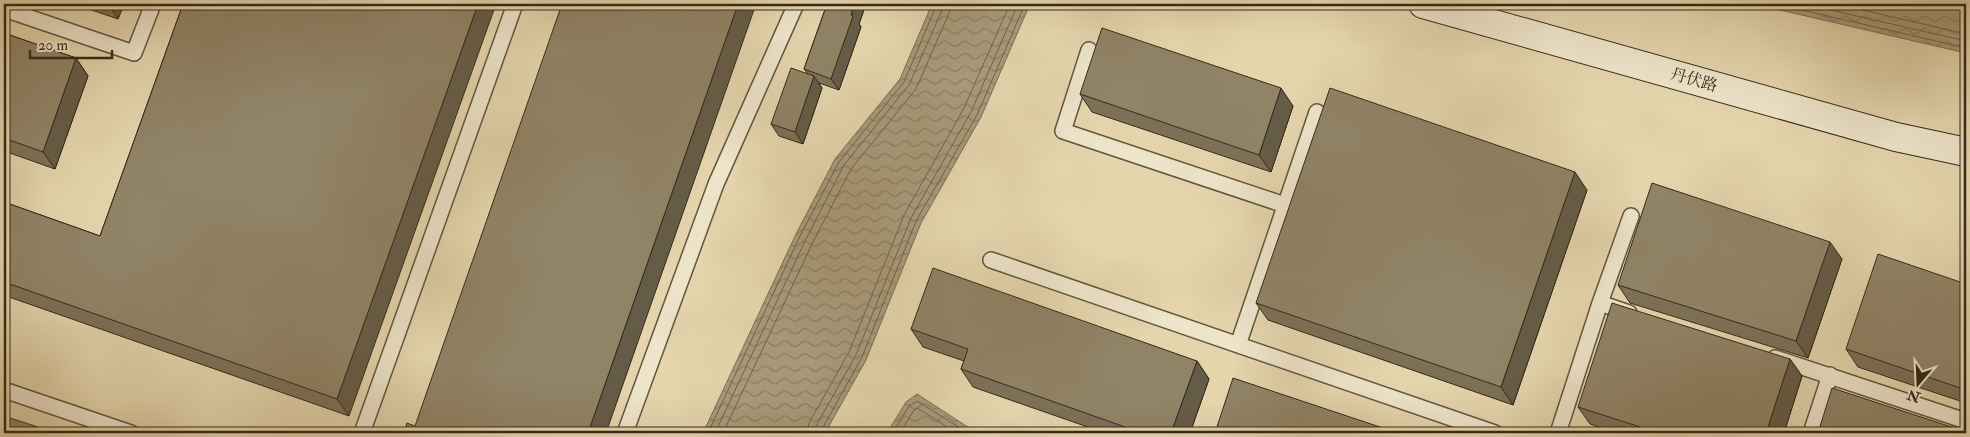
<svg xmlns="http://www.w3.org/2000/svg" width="1970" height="437" font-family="'IM FELL Double Pica','Noto Serif SC',serif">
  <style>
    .water { fill: url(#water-waves); stroke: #7b6e54 }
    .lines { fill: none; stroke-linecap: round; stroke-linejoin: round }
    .shore { stroke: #70624a; stroke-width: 1 }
    .lane-casing { stroke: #62553e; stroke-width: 18 }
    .secondary-casing { stroke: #362a19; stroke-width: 30 }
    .lane { stroke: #ede4ca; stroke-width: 15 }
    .secondary { stroke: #ede4ca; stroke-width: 28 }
    .wall { fill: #7c7158; stroke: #362a19 }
    .shaded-wall { fill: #655c47; stroke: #362a19 }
    .building { fill: #908366; stroke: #362a19 }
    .labels { text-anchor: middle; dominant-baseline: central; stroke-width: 4; stroke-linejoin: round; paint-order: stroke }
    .street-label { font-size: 16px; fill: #362a19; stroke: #ede4ca }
  </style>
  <defs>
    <pattern id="water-waves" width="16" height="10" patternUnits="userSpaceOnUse" patternTransform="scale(1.25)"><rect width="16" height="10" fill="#a99b7b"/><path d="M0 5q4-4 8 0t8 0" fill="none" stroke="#8a7f64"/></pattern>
  </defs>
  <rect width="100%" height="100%" fill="#e4d5ad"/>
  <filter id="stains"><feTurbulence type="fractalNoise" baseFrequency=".004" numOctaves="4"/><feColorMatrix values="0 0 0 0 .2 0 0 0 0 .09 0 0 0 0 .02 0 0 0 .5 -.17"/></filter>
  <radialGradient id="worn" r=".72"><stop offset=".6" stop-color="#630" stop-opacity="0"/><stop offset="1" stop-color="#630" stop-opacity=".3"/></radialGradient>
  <path class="water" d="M 932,4 L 1030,4 L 981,117 L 921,223 L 866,360 L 825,433 L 703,433 L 796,234 L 835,159 L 900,79 Z
    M 1754,4 L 1966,4 L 1966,53 Z
    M 917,394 L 977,433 L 887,433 L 906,402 Z"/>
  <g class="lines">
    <path class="shore" d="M 1776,4 L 1966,48
      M 1804,4 L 1966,41
      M 1837,4 L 1966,34
      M 708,433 L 800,236 L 839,162 L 904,82 L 937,4
      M 715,433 L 806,239 L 844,165 L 909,85 L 942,10 L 943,4
      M 723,433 L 813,242 L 851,169 L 916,89 L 949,13 L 951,4
      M 807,433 L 809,423 L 849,352 L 904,215 L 964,108 L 1010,4
      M 815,433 L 816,426 L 856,355 L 911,218 L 971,112 L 1018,4
      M 821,433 L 822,429 L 862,357 L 916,221 L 977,115 L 1025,4
      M 893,433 L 909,406 L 917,401 L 968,433
      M 900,433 L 914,410 L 917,408 L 957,433"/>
    <g class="lane-casing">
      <path id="lane" d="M 4,9 L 134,53 L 153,4
        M 1089,50 L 1063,131 L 1285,205
        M 991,260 L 1495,433
        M 1600,303 L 1629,313
        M 1238,345 L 1317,112
        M 1775,358 L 1966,421
        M 4,390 L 131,433
        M 362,433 L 515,4
        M 625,433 L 716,184 L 796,4
        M 1558,433 L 1600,303 L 1631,216
        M 1811,433 L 1830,375"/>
    </g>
    <g class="secondary-casing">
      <path id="secondary" d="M 1423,4 L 1896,137 L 1966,152"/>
    </g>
    <use href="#lane" class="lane"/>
    <use href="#secondary" class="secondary"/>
  </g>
  <path class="wall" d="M 74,4 L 124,4 L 118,19 Z
    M 183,4 L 349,416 L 9,297 L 4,313 L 4,202 L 100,236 Z
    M 827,4 L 866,4 L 859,24 L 861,27 L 839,90 L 819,83 L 822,88 L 803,144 L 779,136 L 771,124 L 808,74 L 804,69 Z
    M 4,33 L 76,58 L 88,76 L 55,169 L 4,151 Z
    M 1080,94 L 1293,106 L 1271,172 L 1092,112 Z
    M 1587,190 L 1513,405 L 1268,320 L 1256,303 Z
    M 1842,259 L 1808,358 L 1630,303 L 1618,285 Z
    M 1966,284 L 1966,403 L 1858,367 L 1846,349 Z
    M 911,329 L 1197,361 L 1209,379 L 1190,433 L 1105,433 L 973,387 L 961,369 L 964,361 L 923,347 Z
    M 1790,359 L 1802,376 L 1784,433 L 1618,433 L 1590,424 L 1578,407 Z"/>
  <path class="shaded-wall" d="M 108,4 L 124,4 L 118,19 Z
    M 478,4 L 496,4 L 349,416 L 337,399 Z
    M 738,4 L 756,4 L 606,433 L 588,433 Z
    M 854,4 L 866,4 L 859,24 L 861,27 L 839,90 L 831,79 Z
    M 76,58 L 88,76 L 55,169 L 43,152 Z
    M 814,76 L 822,88 L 803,144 L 795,132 Z
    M 1281,88 L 1293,106 L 1271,172 L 1259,155 Z
    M 1575,172 L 1587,190 L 1513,405 L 1501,387 Z
    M 1830,242 L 1842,259 L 1808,358 L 1796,341 Z
    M 4,289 L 9,297 L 4,313 Z
    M 1790,359 L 1802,376 L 1784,433 L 1766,433 Z
    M 1197,361 L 1209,379 L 1190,433 L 1171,433 Z"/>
  <path class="building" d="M 183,4 L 478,4 L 337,399 L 4,282 L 4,202 L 100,236 Z
    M 562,4 L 738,4 L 588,433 L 404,433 L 407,423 L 415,426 Z
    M 827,4 L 854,4 L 851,15 L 853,16 L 831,79 L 804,69 Z
    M 1102,28 L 1281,88 L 1259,155 L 1080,94 Z
    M 4,33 L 76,58 L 43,152 L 4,138 Z
    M 791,68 L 814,76 L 795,132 L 771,124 Z
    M 1330,88 L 1575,172 L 1501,387 L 1256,303 Z
    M 1652,183 L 1830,242 L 1796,341 L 1618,285 Z
    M 1878,254 L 1966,284 L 1966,390 L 1846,349 Z
    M 933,268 L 1197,361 L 1171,433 L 1142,433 L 961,369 L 968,349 L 911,329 Z
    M 1612,303 L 1790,359 L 1766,433 L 1659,433 L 1578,407 Z
    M 1233,378 L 1398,433 L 1215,433 Z
    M 1832,388 L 1964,431 L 1966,423 L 1966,433 L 1818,433 Z
    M 4,416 L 56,433 L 4,433 Z"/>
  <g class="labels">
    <g class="street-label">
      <text transform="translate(1694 80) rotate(16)">丹伏路</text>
    </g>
  </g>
  <rect width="1970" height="437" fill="none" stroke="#e4d5ad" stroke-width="20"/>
  <rect x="5" y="5" width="1960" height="427" fill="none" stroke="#362a19" stroke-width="2.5"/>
  <rect x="10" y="10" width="1950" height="417" fill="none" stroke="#362a19"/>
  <g transform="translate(1918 384) rotate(199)" stroke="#ede4ca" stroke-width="4" paint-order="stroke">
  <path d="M0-4L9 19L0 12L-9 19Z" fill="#362a19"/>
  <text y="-8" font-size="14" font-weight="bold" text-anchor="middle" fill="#362a19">N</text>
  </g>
  <path d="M30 50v8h82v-8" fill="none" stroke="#362a19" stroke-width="2.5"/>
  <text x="38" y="50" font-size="15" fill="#362a19" stroke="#ede4ca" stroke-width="4" paint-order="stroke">20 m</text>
  <rect width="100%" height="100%" filter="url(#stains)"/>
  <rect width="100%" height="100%" fill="url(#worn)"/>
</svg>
